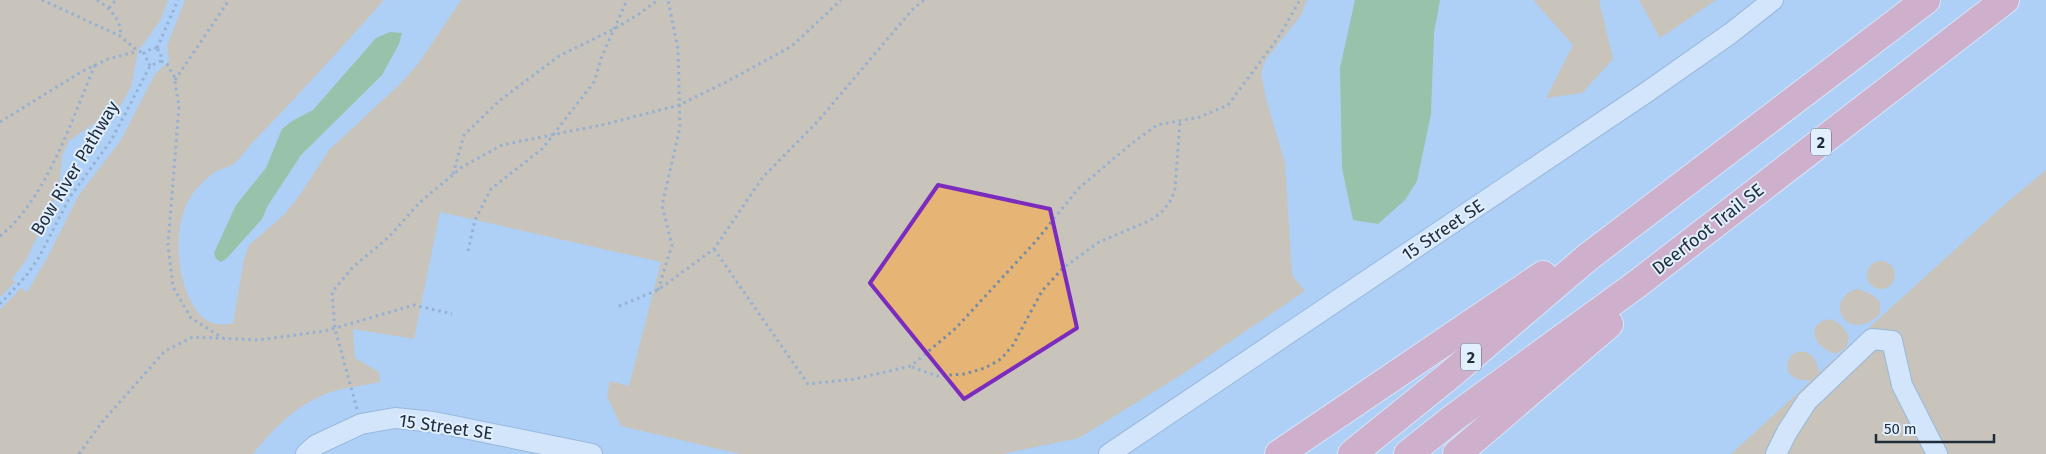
<svg xmlns="http://www.w3.org/2000/svg" width="2046" height="454" font-family="'Fira Sans',sans-serif">
  <style>
    .green { fill: #e6b474 }
    .water { fill: #7db24d }
    .lines { fill: none; stroke-linecap: round; stroke-linejoin: round }
    .minor-casing { stroke: #7c9bbe; stroke-width: 22 }
    .highway-casing { stroke: #fff; stroke-width: 30 }
    .path { stroke: #748ca8; stroke-width: 3; stroke-dasharray: 2.5 4; stroke-linecap: butt }
    .minor { stroke: #fff; stroke-width: 20 }
    .highway { stroke: #f48b99; stroke-width: 28 }
    .marked { fill: none; stroke: #7b2cbf; stroke-width: 4; stroke-linejoin: round }
    .labels { text-anchor: middle; dominant-baseline: central; stroke-width: 4; stroke-linejoin: round; paint-order: stroke }
    .shield { fill: #e1effe; stroke: #596675; stroke-width: 1 }
    .shield-label { font-size: 16px; font-weight: bold; fill: #1f2c3a }
    .street-label { font-size: 18px; fill: #1f2c3a; stroke: #e1effe }
  </style>
  <rect width="100%" height="100%" fill="#afd0f5"/>
  <path class="green" d="M 0,0 L 168,0 L 160,21 L 138,51 L 131,87 L 121,105 L 69,141 L 62,156 L 59,190 L 26,260 L 12,279 L 15,282 L 0,297 Z
    M 185,0 L 384,0 C 341,48 298,96 253,142 C 247,148 242,156 236,162 C 230,167 222,168 215,172 C 208,177 196,188 191,196 C 173,225 176,272 191,302 C 201,320 213,328 233,323 L 244,259 L 249,245 L 285,214 L 299,196 L 329,150 L 400,84 L 418,64 L 461,0 L 1307,0 L 1301,15 L 1265,61 L 1261,73 L 1266,99 L 1285,163 L 1292,275 L 1305,291 L 1184,373 L 1079,438 L 1002,454 L 740,454 L 621,426 L 607,396 L 610,381 L 629,386 L 661,262 L 440,212 L 414,339 L 353,329 L 355,358 L 379,372 L 380,382 C 364,386 345,387 331,392 C 297,404 275,427 253,454 L 0,454 L 0,310 L 21,288 L 27,292 L 46,260 L 79,195 L 121,140 L 155,74 L 169,61 L 167,46 Z
    M 1533,0 L 1599,0 L 1613,59 L 1582,93 L 1546,98 L 1573,45 Z
    M 1639,0 L 1716,0 L 1660,38 Z
    M 2046,170 L 2046,454 L 1731,454 L 1811,381 L 1796,379 L 1788,372 C 1782,348 1816,341 1819,373 L 2004,205 Z
    M1867 275a14 14 0 1 1 28 0a14 14 0 1 1-28 0Z
    M 1856,289 C 1866,291 1874,295 1880,302 L 1880,314 C 1848,345 1822,301 1856,289 Z
    M 1830,319 C 1839,322 1845,328 1849,337 L 1846,348 L 1836,354 C 1816,349 1802,325 1830,319 Z"/>
  <path class="water" d="M 1355,0 L 1440,0 L 1434,33 L 1431,114 L 1417,181 L 1405,200 L 1378,224 L 1353,220 L 1342,168 L 1340,68 Z
    M 390,32 L 402,33 L 399,44 L 382,75 L 301,155 L 267,207 L 262,219 L 227,258 L 221,262 L 216,259 L 214,253 L 236,205 L 266,168 L 282,129 L 292,121 L 313,110 L 376,38 Z"/>
  <g class="lines">
    <g class="minor-casing">
      <path id="minor" d="M 306,454 L 316,445 L 361,424 L 395,418 L 434,422 L 592,454
        M 1109,454 L 1647,92 L 1731,33 L 1773,0
        M 1776,454 L 1787,432 L 1807,401 L 1872,339 L 1892,341 L 1902,385 L 1937,454"/>
    </g>
    <g class="highway-casing">
      <path id="highway" d="M 1279,454 L 1543,275
        M 1352,454 L 1451,374 L 1588,257 L 1926,0
        M 1408,454 L 1456,416 L 1637,284 L 2005,0
        M 1457,454 L 1609,324"/>
    </g>
    <path class="path" d="M 42,0 L 120,36 L 138,51 L 144,53
      M 97,0 C 109,7 123,21 120,36
      M 109,8 L 116,0
      M 157,48 L 178,0
      M 161,61 L 167,64 L 174,76 L 179,106 L 168,245 L 173,287 L 191,318 L 223,338
      M 150,66 L 144,53 L 153,48 L 157,48
      M 175,80 L 229,0
      M 0,122 L 81,72 L 108,59 L 138,51
      M 453,174 L 464,135 L 499,101 L 559,56 L 614,29 L 639,14 L 658,0
      M 0,236 C 46,200 72,119 95,65
      M 714,249 L 808,384 L 855,379 L 911,366 L 956,328 L 1036,241 L 1078,189 L 1131,144 L 1157,125 L 1200,117 L 1228,105 L 1278,38 L 1300,0
      M 468,251 L 475,220 L 491,189 L 542,149 L 594,82 L 602,56 L 627,0
      M 658,290 L 672,245 L 662,206 L 680,127 L 678,49 L 668,0
      M 0,304 L 26,276 L 38,259 L 70,197 L 112,139 L 150,66 L 161,61 L 161,54 L 157,48
      M 619,306 L 658,290 L 714,249 L 763,177 L 818,121 L 912,10 L 924,0
      M 912,367 L 937,376 L 964,374 L 985,368 L 1001,359 L 1013,345 L 1042,291 L 1063,268 L 1099,242 L 1149,221 L 1161,213 L 1171,200 L 1175,189 L 1180,121
      M 357,409 L 335,329 L 332,292 L 353,267 L 389,237 L 419,203 L 462,167 L 502,145 L 606,124 L 679,105 L 728,81 L 792,46 L 841,0
      M 79,454 L 103,421 L 165,351 L 193,337 L 259,340 L 325,331 L 414,305 L 452,314"/>
    <use href="#minor" class="minor"/>
    <use href="#highway" class="highway"/>
  </g>
  <path d="M0 0H2046V454H0ZM 938,185 L 1050,209 L 1077,328 L 964,399 L 870,283 Z" fill="#afd0f5" fill-opacity=".55" fill-rule="evenodd"/>
  <path class="marked" d="M 938,185 L 1050,209 L 1077,328 L 964,399 L 870,283 Z"/>
  <g class="labels">
    <g class="shield">
      <rect x="1811" y="128.5" width="20" height="27" rx="4"/>
      <rect x="1461" y="343.5" width="20" height="27" rx="4"/>
    </g>
    <g class="shield-label">
      <text x="1821" y="142">2</text>
      <text x="1471" y="357">2</text>
    </g>
    <g class="street-label">
      <text transform="translate(75 168) rotate(-59)">Bow River Pathway</text>
      <text transform="translate(1708 229) rotate(-38)">Deerfoot Trail SE</text>
      <text transform="translate(1443 230) rotate(-34)">15 Street SE</text>
      <text transform="translate(446 427) rotate(8)">15 Street SE</text>
    </g>
  </g>
  <path d="M1876 434v8h118v-8" fill="none" stroke="#1f2c3a" stroke-width="2.5"/>
  <text x="1884" y="434" font-size="15" fill="#1f2c3a" stroke="#e1effe" stroke-width="4" paint-order="stroke">50 m</text>
</svg>
